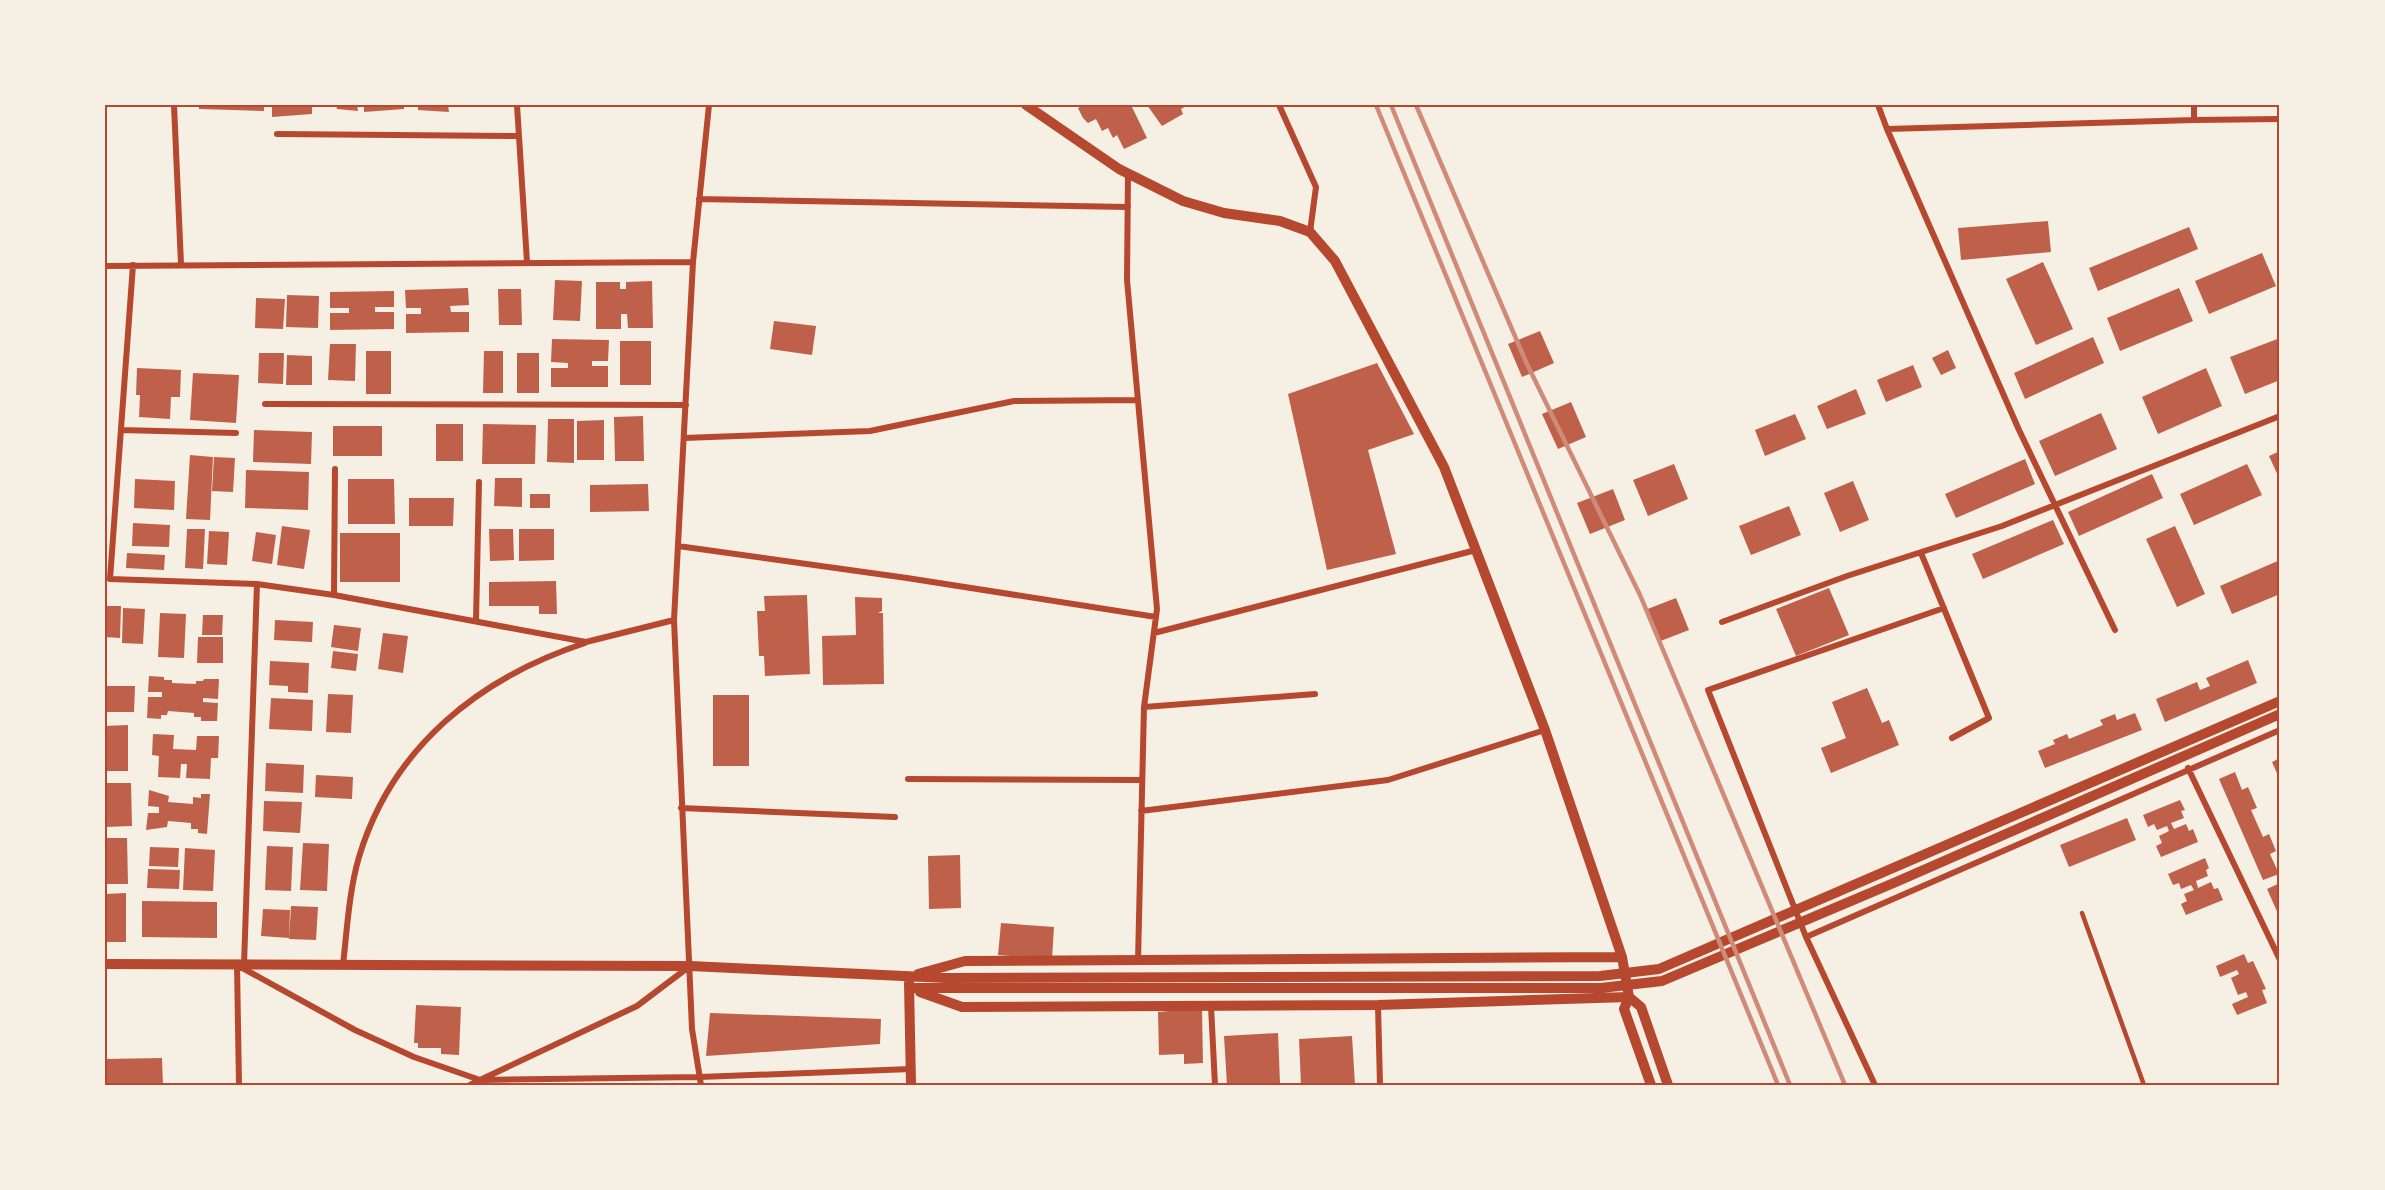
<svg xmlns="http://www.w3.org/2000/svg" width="2385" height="1190" font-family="Helvetica,sans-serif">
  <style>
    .building { fill: #bf614a }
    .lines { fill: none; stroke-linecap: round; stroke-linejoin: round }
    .service { stroke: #b5482f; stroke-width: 4.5 }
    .minor { stroke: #b5482f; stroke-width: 6 }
    .tertiary { stroke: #b5482f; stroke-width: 10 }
    .rail { stroke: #cf8b77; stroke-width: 4.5 }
    .neatline { fill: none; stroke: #b5482f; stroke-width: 2 }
  </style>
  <rect width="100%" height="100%" fill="#f6efe4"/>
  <path class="building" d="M 199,105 L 264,105 L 264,111 L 199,109 Z
    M 272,105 L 312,105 L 312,114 L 272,117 Z
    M 336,105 L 357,105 L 358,111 L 337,109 Z
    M 364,105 L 404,105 L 404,109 L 364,112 Z
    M 418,105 L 448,105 L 449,112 L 418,110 Z
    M 1085,105 L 1131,105 L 1147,138 L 1124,149 L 1117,135 L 1113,138 L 1108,128 L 1102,131 L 1096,119 L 1088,123 L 1083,118 L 1078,108 Z
    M 1147,105 L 1188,105 L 1181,109 L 1183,114 L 1162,126 Z
    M 2048,221 L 2051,252 L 1961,260 L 1958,228 Z
    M 2189,227 L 2198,249 L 2098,291 L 2089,268 Z
    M 2262,253 L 2276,286 L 2209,314 L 2195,281 Z
    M 2043,262 L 2073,329 L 2036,345 L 2006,279 Z
    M 555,280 L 582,281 L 580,321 L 553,320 Z
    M 652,281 L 653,328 L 628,328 L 627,314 L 621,314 L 621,329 L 596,329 L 596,282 L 620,282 L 620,289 L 626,289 L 626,282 Z
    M 468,288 L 469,305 L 450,306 L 451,312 L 469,312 L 469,332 L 406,333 L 406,314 L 421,314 L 421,308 L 406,308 L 405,290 Z
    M 2179,288 L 2193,321 L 2120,351 L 2107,318 Z
    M 498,289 L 521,289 L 522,325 L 499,325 Z
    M 394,291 L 394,307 L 375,307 L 375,312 L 394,312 L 394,329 L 330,330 L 330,313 L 349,313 L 349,308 L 330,308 L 330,292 Z
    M 287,295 L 319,296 L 318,328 L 286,327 Z
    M 256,298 L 285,299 L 283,329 L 255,328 Z
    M 774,321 L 816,326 L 812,355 L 770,349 Z
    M 1540,331 L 1554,363 L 1522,377 L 1508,344 Z
    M 2093,337 L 2104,363 L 2025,399 L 2014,373 Z
    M 2280,338 L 2280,380 L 2245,394 L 2230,357 Z
    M 552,339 L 609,340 L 608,361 L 592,361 L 592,366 L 608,366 L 608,387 L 551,387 L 551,368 L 568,368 L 568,363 L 551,362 Z
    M 620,341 L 651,341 L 651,385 L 620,385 Z
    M 330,344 L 356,344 L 355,381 L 328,380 Z
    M 1948,350 L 1956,368 L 1941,375 L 1932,358 Z
    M 366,351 L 391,351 L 391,394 L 366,394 Z
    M 484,351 L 503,351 L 503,393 L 483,393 Z
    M 259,353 L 284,353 L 283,384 L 258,383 Z
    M 517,353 L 539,353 L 539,393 L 517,393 Z
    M 287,355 L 312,356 L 312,385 L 286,385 Z
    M 1377,363 L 1414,434 L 1368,450 L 1396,554 L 1327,570 L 1288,394 Z
    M 1913,365 L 1922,387 L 1886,402 L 1877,380 Z
    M 137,368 L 181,370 L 180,397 L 171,397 L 170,419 L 139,417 L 140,395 L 136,395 Z
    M 2206,368 L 2222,406 L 2158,434 L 2142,397 Z
    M 193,373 L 239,375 L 236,423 L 190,420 Z
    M 1856,389 L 1866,414 L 1827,429 L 1817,406 Z
    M 1571,402 L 1586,437 L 1558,449 L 1542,414 Z
    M 2101,413 L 2117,449 L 2055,476 L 2039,441 Z
    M 1795,414 L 1806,439 L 1765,456 L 1755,430 Z
    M 643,416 L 644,461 L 615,461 L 614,417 Z
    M 548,419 L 574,419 L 574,463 L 547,462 Z
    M 604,420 L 604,460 L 577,460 L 577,421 Z
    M 436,424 L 463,424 L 463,461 L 436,461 Z
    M 483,424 L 536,425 L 535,464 L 482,464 Z
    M 333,426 L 382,426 L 382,456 L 333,456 Z
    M 254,430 L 312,432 L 311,464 L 253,462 Z
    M 2280,451 L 2280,480 L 2269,456 Z
    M 190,455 L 213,457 L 210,520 L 186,519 Z
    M 214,457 L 235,458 L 233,492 L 212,491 Z
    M 2025,459 L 2035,484 L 1956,518 L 1945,494 Z
    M 1674,464 L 1688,499 L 1648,516 L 1633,480 Z
    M 2247,464 L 2262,495 L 2194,525 L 2180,494 Z
    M 246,470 L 309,472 L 308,510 L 245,508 Z
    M 2152,474 L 2163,498 L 2079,536 L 2068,512 Z
    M 495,478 L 522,478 L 522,507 L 494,506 Z
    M 135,479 L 175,481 L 174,510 L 134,508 Z
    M 348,479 L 394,479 L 395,524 L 348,524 Z
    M 1853,481 L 1869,520 L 1840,532 L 1824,493 Z
    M 648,484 L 649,511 L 590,512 L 590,485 Z
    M 1613,489 L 1625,520 L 1590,534 L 1577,503 Z
    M 530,494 L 550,494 L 550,508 L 530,508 Z
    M 409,498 L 454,498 L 453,526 L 409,526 Z
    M 1789,506 L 1801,535 L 1751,555 L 1739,526 Z
    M 2053,520 L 2064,544 L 1983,579 L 1972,554 Z
    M 133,523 L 170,525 L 169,547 L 132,546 Z
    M 282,526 L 310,530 L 304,569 L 277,565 Z
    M 2175,526 L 2205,594 L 2177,607 L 2146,539 Z
    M 187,529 L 205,529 L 203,569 L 185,568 Z
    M 489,529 L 513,529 L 514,560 L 490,561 Z
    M 519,529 L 554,529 L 554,560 L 519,561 Z
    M 209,531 L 229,532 L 227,565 L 207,564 Z
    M 256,532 L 276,535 L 272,564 L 252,561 Z
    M 340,533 L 400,533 L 400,582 L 340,582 Z
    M 127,553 L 165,555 L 164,570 L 126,568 Z
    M 2280,560 L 2280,594 L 2232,614 L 2220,586 Z
    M 556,581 L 557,614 L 539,614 L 539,606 L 489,606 L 489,582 Z
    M 1829,588 L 1849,635 L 1796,656 L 1776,609 Z
    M 807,595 L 810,674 L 765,676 L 764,656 L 759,656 L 757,611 L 765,611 L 764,596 Z
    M 855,597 L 882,598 L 882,611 L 878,613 L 883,613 L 884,684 L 823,685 L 822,636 L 856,635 Z
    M 1676,598 L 1689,630 L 1658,642 L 1645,610 Z
    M 105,606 L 121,606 L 120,638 L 105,637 Z
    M 123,608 L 145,609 L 143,644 L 122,643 Z
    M 160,613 L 186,614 L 184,658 L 158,657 Z
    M 203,615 L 223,615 L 222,635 L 202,635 Z
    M 275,620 L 313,622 L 312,642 L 274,640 Z
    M 334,625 L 361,628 L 358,651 L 331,647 Z
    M 383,633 L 408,636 L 403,673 L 378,669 Z
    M 198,637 L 223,637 L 223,663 L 197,663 Z
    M 333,651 L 358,654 L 356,671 L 331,668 Z
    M 2248,660 L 2257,683 L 2165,722 L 2156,699 L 2197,682 L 2200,690 L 2210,686 L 2206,678 Z
    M 270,661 L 309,663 L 308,693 L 288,692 L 288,686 L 269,685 Z
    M 149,676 L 164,677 L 164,680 L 172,680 L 172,683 L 196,684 L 196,681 L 203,681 L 204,679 L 219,679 L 218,699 L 203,698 L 203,702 L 218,703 L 217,721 L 201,721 L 201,717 L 194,717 L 194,713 L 168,711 L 167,715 L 161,715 L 161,719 L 147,718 L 148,697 L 162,697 L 162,692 L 148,692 Z
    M 106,686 L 135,686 L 134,712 L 106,712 Z
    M 1867,688 L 1882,723 L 1889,720 L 1899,745 L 1831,773 L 1821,748 L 1846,738 L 1832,702 Z
    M 328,694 L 353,695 L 351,733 L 326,732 Z
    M 713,695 L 749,695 L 749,766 L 713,766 Z
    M 271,698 L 313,700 L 312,731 L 269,729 Z
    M 2135,713 L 2142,730 L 2045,768 L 2038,751 L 2055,744 L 2053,740 L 2067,734 L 2069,739 L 2103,725 L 2100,720 L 2115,714 L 2117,720 Z
    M 128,725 L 128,771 L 105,771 L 105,726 Z
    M 153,734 L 174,735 L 173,749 L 196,750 L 197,736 L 219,736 L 218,758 L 211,758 L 210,779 L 186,778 L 187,764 L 181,764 L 180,778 L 158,777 L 159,756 L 152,755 Z
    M 2280,758 L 2280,780 L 2272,762 Z
    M 266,763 L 304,765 L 303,793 L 265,791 Z
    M 2235,772 L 2242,790 L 2248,787 L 2257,808 L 2251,810 L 2263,837 L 2269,834 L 2276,851 L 2270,854 L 2279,874 L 2263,880 L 2219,779 Z
    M 316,775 L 353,777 L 352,799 L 315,797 Z
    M 105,783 L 131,783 L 132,826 L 105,827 Z
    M 149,790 L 169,796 L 168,802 L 193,804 L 193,797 L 201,798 L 201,794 L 210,794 L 207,834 L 198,833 L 198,829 L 191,829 L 191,823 L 168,821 L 167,827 L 146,830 L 148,813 L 159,813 L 159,807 L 148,806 Z
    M 2180,800 L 2185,810 L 2181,811 L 2184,818 L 2171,823 L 2174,829 L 2186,824 L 2189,831 L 2193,829 L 2198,842 L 2161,857 L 2156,846 L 2162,843 L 2159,836 L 2169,831 L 2167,826 L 2157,830 L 2154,824 L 2148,827 L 2143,815 Z
    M 264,801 L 302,802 L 300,833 L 263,831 Z
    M 2127,818 L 2136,840 L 2069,867 L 2060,845 Z
    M 105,838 L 127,838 L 128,884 L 105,884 Z
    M 303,843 L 329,844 L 327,891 L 300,890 Z
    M 267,846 L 293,847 L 291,891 L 265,890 Z
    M 150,847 L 179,848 L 178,867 L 149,866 Z
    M 185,848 L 215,850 L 213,891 L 183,890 Z
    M 960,855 L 961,908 L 929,909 L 928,856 Z
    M 2205,858 L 2209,868 L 2206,870 L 2208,876 L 2196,881 L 2198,888 L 2211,882 L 2214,889 L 2218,888 L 2223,900 L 2186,915 L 2181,904 L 2187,901 L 2184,894 L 2194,890 L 2191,885 L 2181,889 L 2179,883 L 2173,885 L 2168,874 Z
    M 148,869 L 180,870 L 179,889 L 147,888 Z
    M 2280,883 L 2280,918 L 2267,889 Z
    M 126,893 L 126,942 L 105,942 L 105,894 Z
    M 142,901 L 217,902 L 217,938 L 142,937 Z
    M 291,906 L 318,907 L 316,940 L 289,939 Z
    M 263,909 L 290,910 L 289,938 L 261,936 Z
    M 1001,923 L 1054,927 L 1052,959 L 998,955 Z
    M 2244,954 L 2248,963 L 2253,961 L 2266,989 L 2262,990 L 2267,1003 L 2237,1015 L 2232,1004 L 2248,997 L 2246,992 L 2238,995 L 2231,978 L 2239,974 L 2237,970 L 2220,977 L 2216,966 Z
    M 416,1005 L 461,1007 L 459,1055 L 441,1054 L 441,1048 L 418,1048 L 418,1043 L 414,1043 Z
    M 1202,1008 L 1203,1063 L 1184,1064 L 1184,1054 L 1159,1055 L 1158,1012 Z
    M 710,1013 L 881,1019 L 880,1044 L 706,1056 Z
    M 1278,1033 L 1280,1083 L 1227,1085 L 1224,1036 Z
    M 1352,1036 L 1355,1085 L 1301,1085 L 1299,1039 Z
    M 162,1058 L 163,1085 L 105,1085 L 105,1059 Z"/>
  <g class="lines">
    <path class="service" d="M 2082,913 L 2144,1085"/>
    <path class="minor" d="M 174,105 L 181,264
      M 517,105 L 527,262
      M 1279,105 L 1316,187 L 1310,232
      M 1878,105 L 1887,129 L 2194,120
      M 2194,105 L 2194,120 L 2280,119
      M 1887,129 L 2019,430 L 2115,630
      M 277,134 L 519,136
      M 1128,173 L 1127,280 L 1157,609 L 1144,707 L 1138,961
      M 699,199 L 1128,207
      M 133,265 L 110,579 L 257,584
      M 105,266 L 693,262
      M 265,404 L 686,405
      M 121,430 L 236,433
      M 684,438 L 870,431 L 1014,401 L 1138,400
      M 678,546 L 907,578 L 1156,617
      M 1921,553 L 1989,718 L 1952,738
      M 334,595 L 335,469
      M 476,621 L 479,482
      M 1722,622 L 1847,576 L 2002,526 L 2280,416
      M 1154,633 L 1476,550
      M 1144,707 L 1315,694
      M 2188,768 L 2280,960
      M 908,779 L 1142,780
      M 681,808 L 895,817
      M 1141,811 L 1388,780 L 1545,730
      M 1806,937 L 1708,690 L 1944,608
      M 244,965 L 257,584 L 334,595 L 586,642 L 674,620
      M 343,965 C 347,930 349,891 359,857 C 392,747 479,678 585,643
      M 1378,1005 L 1380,1085
      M 1211,1006 L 1215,1085
      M 239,1085 L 237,965 L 355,1030 L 414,1057 L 480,1080 L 637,1006 L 690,966
      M 470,1085 L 480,1080 L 700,1077 L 911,1069
      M 701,1085 L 692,1029 L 674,620 L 693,262 L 709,105
      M 1875,1085 L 1806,937 L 2280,730"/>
    <path class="tertiary" d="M 1026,105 L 1119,169 L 1183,201 L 1224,213 L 1280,221 L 1310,232 L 1335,261 L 1444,467 L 1545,730 L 1622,957 L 1629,997 L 1624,1009 L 1651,1085
      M 105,964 L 690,966 L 946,978 L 1600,976 L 1659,969 L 2280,701
      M 918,974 L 965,961 L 1622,957
      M 909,983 L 911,1085
      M 909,988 L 1601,988 L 1662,981 L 1896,882 L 2280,714
      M 920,992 L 962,1007 L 1378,1005 L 1629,997 L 1641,1007 L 1668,1085"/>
    <path class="rail" d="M 1376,105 L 1778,1085
      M 1391,105 L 1790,1085
      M 1416,105 L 1526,362 L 1640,595 L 1845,1085"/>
  </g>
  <rect width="2385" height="1190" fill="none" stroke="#f6efe4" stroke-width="213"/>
  <rect x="106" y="106" width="2172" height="978" class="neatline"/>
</svg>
